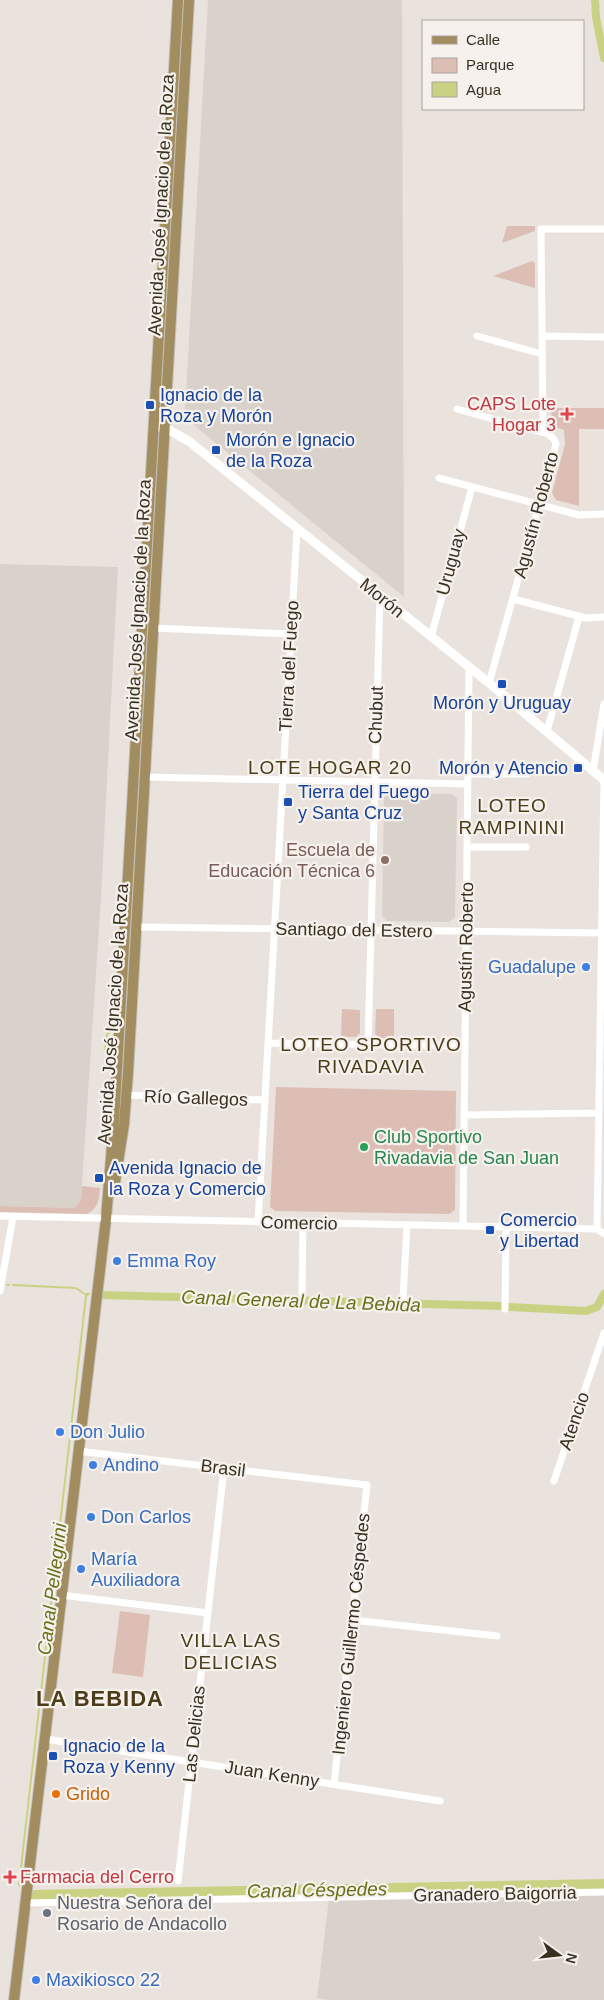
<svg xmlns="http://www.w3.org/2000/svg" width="604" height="2000" font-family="Arial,sans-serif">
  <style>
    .built { fill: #d9d2cb }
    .green { fill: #dcbeb5 }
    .water { fill: #c9d282 }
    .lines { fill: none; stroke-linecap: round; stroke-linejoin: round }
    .stream { stroke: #c9d282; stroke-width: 2 }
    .canal { stroke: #c9d282; stroke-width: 8 }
    .primary-casing { stroke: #c4c1bc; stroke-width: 12 }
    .minor { stroke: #fff; stroke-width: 7 }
    .tertiary { stroke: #fff; stroke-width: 9 }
    .primary { stroke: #a18d60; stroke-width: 10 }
    .transit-dot { fill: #1a4fb4; stroke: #f6f1ed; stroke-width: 2 }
    .health-dot { fill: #e0444e; stroke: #f6f1ed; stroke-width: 2 }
    .education-dot { fill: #8d6e63; stroke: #f6f1ed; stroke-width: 2 }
    .shop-dot { fill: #3f7fe0; stroke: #f6f1ed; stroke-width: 2 }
    .leisure-dot { fill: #2e9e5b; stroke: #f6f1ed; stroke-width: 2 }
    .food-dot { fill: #e8710a; stroke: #f6f1ed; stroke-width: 2 }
    .worship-dot { fill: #6b7280; stroke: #f6f1ed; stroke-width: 2 }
    .labels { text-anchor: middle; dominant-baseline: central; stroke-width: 4.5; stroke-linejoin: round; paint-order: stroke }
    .street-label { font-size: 18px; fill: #39311f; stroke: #f6f1ed }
    .transit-label { font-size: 18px; fill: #164399; stroke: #f6f1ed; text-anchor: start }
    .health-label { font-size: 18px; fill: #be3a42; stroke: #f6f1ed; text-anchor: end }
    .education-label { font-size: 18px; fill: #785e54; stroke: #f6f1ed; text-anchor: end }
    .shop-label { font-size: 18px; fill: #366cbe; stroke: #f6f1ed; text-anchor: start }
    .leisure-label { font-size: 18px; fill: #27864d; stroke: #f6f1ed; text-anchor: start }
    .food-label { font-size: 18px; fill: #c56008; stroke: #f6f1ed; text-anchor: start }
    .worship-label { font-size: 18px; fill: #5b616d; stroke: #f6f1ed; text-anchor: start }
    .neighbourhood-label { font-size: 19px; letter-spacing: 1px; fill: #4c3d1a; stroke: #f6f1ed }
    .water-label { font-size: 19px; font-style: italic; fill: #667118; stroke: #f6f1ed }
    .district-label { font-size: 22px; font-weight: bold; letter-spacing: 1px; fill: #4c3d1a; stroke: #f6f1ed }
  </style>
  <rect width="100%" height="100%" fill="#eae3dd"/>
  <path class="built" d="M 208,0 L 402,0 L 404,597 L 195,426 L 185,411 Z
    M 0,564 L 118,567 L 101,898 L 81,1200 L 75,1208 L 0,1206 Z
    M 389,793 L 452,794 L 457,799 L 455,917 L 450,922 L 387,921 L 382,916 L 384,798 Z
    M 604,1894 L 604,2000 L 328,2000 L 317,1998 L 329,1898 Z"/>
  <path class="green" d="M 181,0 L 185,0 L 160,412 L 159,412 Z
    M 507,226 L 535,226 L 535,231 L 502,243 Z
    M 532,261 L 535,263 L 535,288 L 493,276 Z
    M 551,408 L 604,408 L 604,429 L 579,429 L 579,506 L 556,500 L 552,493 L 565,444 L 564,430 L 552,426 Z
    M 160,440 L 125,1042 L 124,1042 L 157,441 Z
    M 342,1009 L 360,1010 L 360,1033 L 356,1037 L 341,1037 Z
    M 376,1009 L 394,1009 L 394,1038 L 380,1038 L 375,1034 Z
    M 276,1087 L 456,1091 L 455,1210 L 449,1214 L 275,1211 L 270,1207 Z
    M 82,1186 L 100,1188 C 99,1199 99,1208 87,1214 L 0,1212 L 0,1206 L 75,1208 L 81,1200 Z
    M 120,1611 L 150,1615 L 143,1677 L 112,1673 Z"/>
  <path class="water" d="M 604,1879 L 604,1890 L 29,1901 L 31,1890 Z"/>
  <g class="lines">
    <path class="stream" d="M 160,411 L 183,0
      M 124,1029 L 158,441
      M 105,1050 L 107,1034 L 113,1030
      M 7,1285 L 9,1285
      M 13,1285 L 76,1288 L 83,1293
      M 19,1885 L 86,1296 L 89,1294 L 85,1294"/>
    <path class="canal" d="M 595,0 L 596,17 L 604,58
      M 102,1295 L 501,1306
      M 509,1307 L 586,1311 L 597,1307 L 604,1294"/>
    <g class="primary-casing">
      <path id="primary" d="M 115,1182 L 124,1124 L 128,1073 L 189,0
        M 14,2000 L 106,1219 L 114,1121 L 178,0"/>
    </g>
    <path class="minor" d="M 477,336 L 542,354
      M 542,336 L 604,337
      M 457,409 L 548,434 L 554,439 L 556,444 L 489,683
      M 543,432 L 541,229 L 604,229
      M 439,478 L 579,515 L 604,514
      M 513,599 L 586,618 L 604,617
      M 153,628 L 291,634
      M 431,637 L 472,487
      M 547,731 L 579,617
      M 593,771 L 604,704
      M 468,774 L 527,774
      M 145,777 L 468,784
      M 467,847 L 526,847
      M 136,927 L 602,933
      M 268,1043 L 465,1046
      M 368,1045 L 380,595
      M 126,1095 L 265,1100
      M 464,1115 L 599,1113
      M 0,1216 L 597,1229
      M 258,1222 L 297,529
      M 463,1226 L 469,667
      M 597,1229 L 604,779
      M 597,1229 L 604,1234
      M 0,1291 L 13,1217
      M 302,1293 L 303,1223
      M 403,1298 L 407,1225
      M 505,1309 L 506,1227
      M 78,1451 L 367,1485 L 334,1784
      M 554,1481 L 604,1333
      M 61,1595 L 208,1613
      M 352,1620 L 497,1636
      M 45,1739 L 440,1801
      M 178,1881 L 224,1468
      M 25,1903 L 604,1892"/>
    <path class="tertiary" d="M 158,427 L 164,427 L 190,442 L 489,683 L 604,780"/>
    <use href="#primary" class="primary"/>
  </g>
  <g class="transit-dot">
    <rect x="145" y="400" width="10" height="10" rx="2.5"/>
    <rect x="211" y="445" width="10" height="10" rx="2.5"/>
    <rect x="497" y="679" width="10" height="10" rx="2.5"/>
    <rect x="573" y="763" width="10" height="10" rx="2.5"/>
    <rect x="283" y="797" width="10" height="10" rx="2.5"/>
    <rect x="94" y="1173" width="10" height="10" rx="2.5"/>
    <rect x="485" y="1225" width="10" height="10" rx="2.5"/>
    <rect x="48" y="1751" width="10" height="10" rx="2.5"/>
  </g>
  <g class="health-dot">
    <path d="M564.5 406.5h5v5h5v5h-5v5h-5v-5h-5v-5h5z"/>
    <path d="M7.5 1869.5h5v5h5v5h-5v5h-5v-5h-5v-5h5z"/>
  </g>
  <circle class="education-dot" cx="385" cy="860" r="5"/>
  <g class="shop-dot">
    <circle cx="586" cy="967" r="5"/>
    <circle cx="117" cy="1261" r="5"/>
    <circle cx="60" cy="1432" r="5"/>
    <circle cx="93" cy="1465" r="5"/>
    <circle cx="91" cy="1517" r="5"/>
    <circle cx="81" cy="1569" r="5"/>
    <circle cx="36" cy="1980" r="5"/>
  </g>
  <circle class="leisure-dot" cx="364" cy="1147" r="5"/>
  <circle class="food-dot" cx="56" cy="1794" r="5"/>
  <circle class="worship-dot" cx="47" cy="1913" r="5"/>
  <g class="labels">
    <g class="street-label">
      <text transform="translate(161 205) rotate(-87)">Avenida José Ignacio de la Roza</text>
      <text transform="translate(536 515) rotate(-75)">Agustín Roberto</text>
      <text transform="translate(451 562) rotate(-75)">Uruguay</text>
      <text transform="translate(382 598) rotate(39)">Morón</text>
      <text transform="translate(138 610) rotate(-87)">Avenida José Ignacio de la Roza</text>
      <text transform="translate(289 666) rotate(-87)">Tierra del Fuego</text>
      <text transform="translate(376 715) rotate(-88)">Chubut</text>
      <text transform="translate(354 930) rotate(1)">Santiago del Estero</text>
      <text transform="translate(466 947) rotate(-89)">Agustín Roberto</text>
      <text transform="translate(113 1014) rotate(-86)">Avenida José Ignacio de la Roza</text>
      <text transform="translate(196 1098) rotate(2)">Río Gallegos</text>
      <text transform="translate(299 1223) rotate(1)">Comercio</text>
      <text transform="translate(574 1421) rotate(-71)">Atencio</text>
      <text transform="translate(223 1468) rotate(7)">Brasil</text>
      <text transform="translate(351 1634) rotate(-84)">Ingeniero Guillermo Céspedes</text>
      <text transform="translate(194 1734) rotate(-84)">Las Delicias</text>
      <text transform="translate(272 1774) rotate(9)">Juan Kenny</text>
      <text transform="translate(495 1894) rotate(-1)">Granadero Baigorria</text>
    </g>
    <g class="transit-label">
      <text x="160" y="395">Ignacio de la<tspan x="160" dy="21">Roza y Morón</tspan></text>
      <text x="226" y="440">Morón e Ignacio<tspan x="226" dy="21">de la Roza</tspan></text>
      <text x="502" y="703" text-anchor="middle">Morón y Uruguay</text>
      <text x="568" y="768" text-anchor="end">Morón y Atencio</text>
      <text x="298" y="792">Tierra del Fuego<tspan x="298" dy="21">y Santa Cruz</tspan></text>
      <text x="109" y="1168">Avenida Ignacio de<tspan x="109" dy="21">la Roza y Comercio</tspan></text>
      <text x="500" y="1220">Comercio<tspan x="500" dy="21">y Libertad</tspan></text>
      <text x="63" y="1746">Ignacio de la<tspan x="63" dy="21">Roza y Kenny</tspan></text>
    </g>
    <g class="health-label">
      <text x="556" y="404">CAPS Lote<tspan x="556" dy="21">Hogar 3</tspan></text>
      <text x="20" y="1877" text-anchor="start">Farmacia del Cerro</text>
    </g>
    <g class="education-label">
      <text x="375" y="850">Escuela de<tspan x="375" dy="21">Educación Técnica 6</tspan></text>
    </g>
    <g class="shop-label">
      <text x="576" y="967" text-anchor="end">Guadalupe</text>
      <text x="127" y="1261">Emma Roy</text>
      <text x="70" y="1432">Don Julio</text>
      <text x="103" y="1465">Andino</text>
      <text x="101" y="1517">Don Carlos</text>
      <text x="91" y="1559">María<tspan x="91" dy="21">Auxiliadora</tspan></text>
      <text x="46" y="1980">Maxikiosco 22</text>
    </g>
    <g class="leisure-label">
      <text x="374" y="1137">Club Sportivo<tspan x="374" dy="21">Rivadavia de San Juan</tspan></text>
    </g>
    <g class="food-label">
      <text x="66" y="1794">Grido</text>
    </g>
    <g class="worship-label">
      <text x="57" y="1903">Nuestra Señora del<tspan x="57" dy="21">Rosario de Andacollo</tspan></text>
    </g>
    <g class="neighbourhood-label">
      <text x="330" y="767">LOTE HOGAR 20</text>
      <text x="512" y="805">LOTEO<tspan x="512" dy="22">RAMPININI</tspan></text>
      <text x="371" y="1044">LOTEO SPORTIVO<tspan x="371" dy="22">RIVADAVIA</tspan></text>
      <text x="231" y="1640">VILLA LAS<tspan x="231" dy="22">DELICIAS</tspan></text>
    </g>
    <g class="water-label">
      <text transform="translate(301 1301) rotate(2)">Canal General de La Bebida</text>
      <text transform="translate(52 1589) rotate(-83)">Canal Pellegrini</text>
      <text transform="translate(317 1890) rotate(-1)">Canal Céspedes</text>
    </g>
    <g class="district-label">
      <text x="100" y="1698">LA BEBIDA</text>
    </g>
  </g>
  <rect x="422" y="20" width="162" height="90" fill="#f6f1ed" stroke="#aaa49b"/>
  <rect x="432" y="36" width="25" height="8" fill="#a18d60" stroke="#aaa49b"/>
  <text x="466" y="45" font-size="15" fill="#39311f">Calle</text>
  <rect x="432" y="58" width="25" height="15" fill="#dcbeb5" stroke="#aaa49b"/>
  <text x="466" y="70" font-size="15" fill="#39311f">Parque</text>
  <rect x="432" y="82" width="25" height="15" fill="#c9d282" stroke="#aaa49b"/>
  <text x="466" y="95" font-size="15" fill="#39311f">Agua</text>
  <g transform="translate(559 1955) rotate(105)" stroke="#f6f1ed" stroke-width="4" paint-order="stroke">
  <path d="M0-4L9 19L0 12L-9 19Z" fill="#39311f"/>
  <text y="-8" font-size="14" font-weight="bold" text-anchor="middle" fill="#39311f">N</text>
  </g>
</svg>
